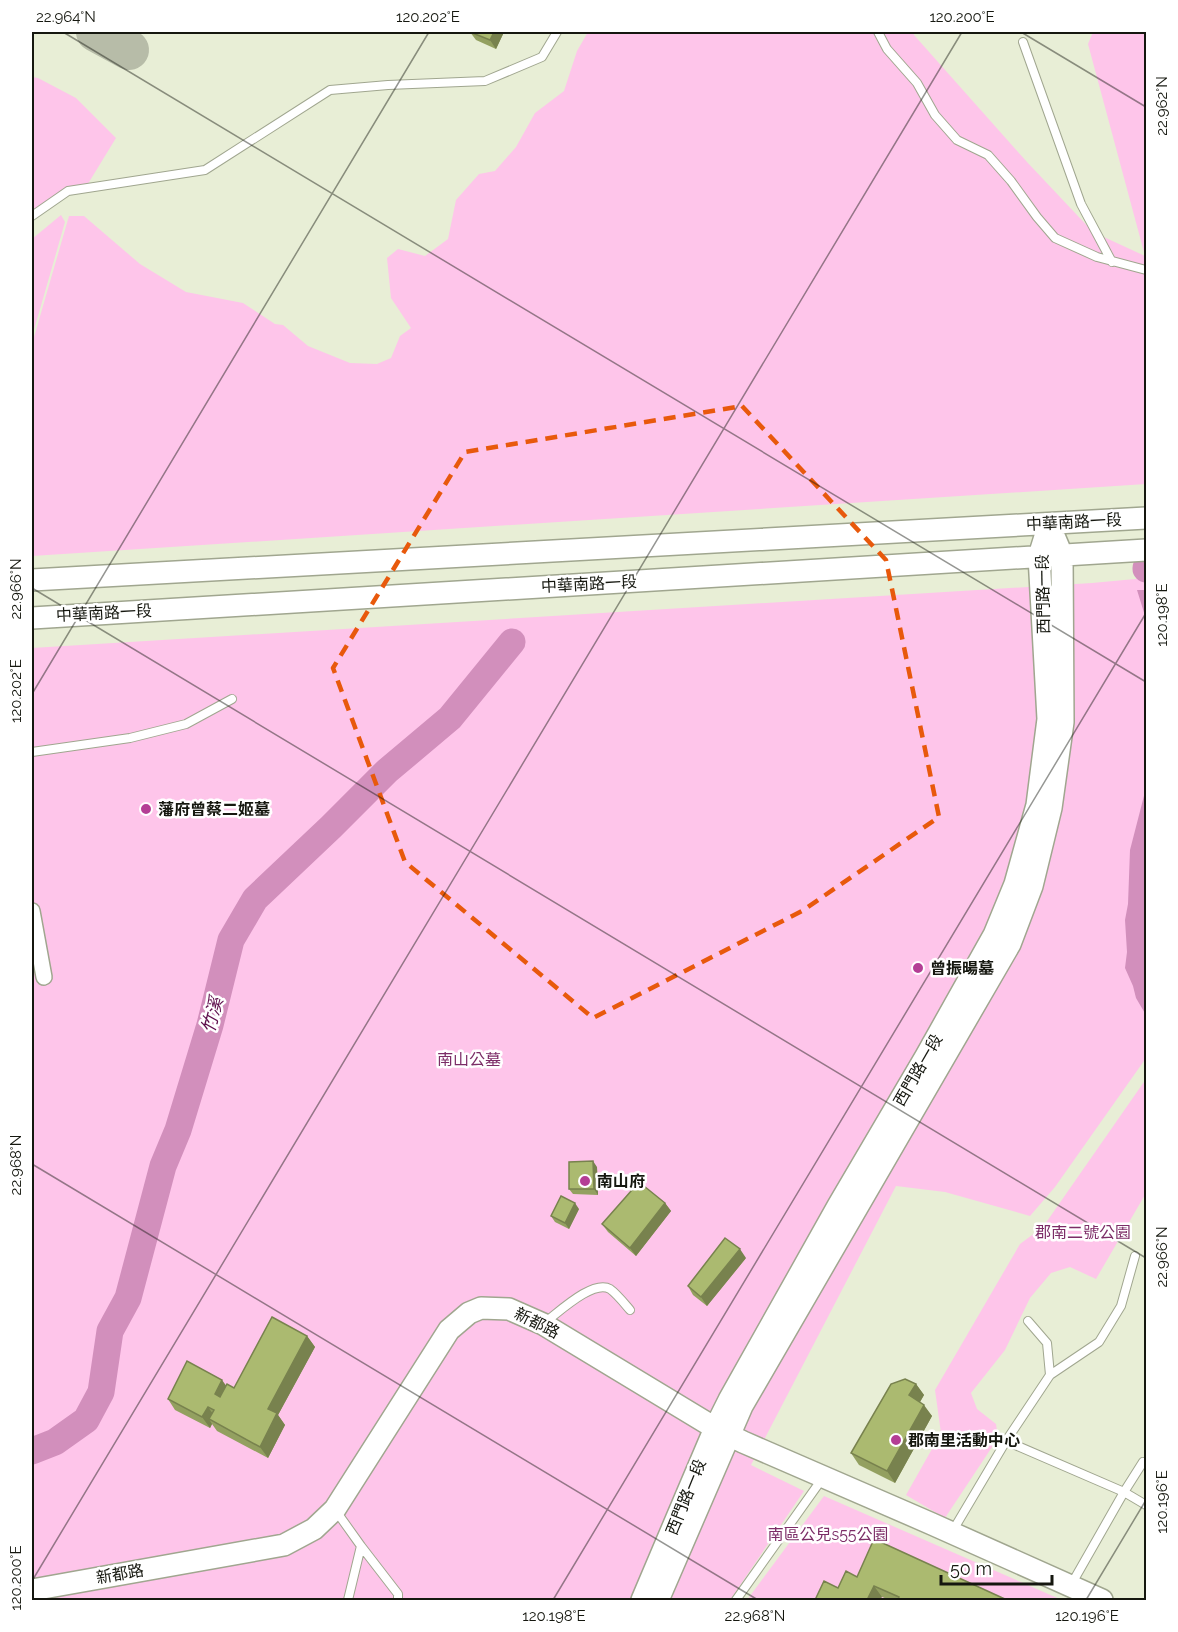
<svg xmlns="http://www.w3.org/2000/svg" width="1178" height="1632" font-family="Raleway,'Noto Sans TC',sans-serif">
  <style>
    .green { fill: #fec5ea }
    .water { fill: #d28fbc }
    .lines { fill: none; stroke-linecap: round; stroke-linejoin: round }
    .river { stroke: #d28fbc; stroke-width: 27 }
    .taxiway { stroke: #b7bca8; stroke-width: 40 }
    .lane-casing { stroke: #a0a68f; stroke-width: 10 }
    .street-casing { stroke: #a0a68f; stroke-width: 18 }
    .secondary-casing { stroke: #a0a68f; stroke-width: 24 }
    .lane { stroke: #fff; stroke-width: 8 }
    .street { stroke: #fff; stroke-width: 15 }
    .secondary { stroke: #fff; stroke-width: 21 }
    .wall { fill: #93a060 }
    .shaded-wall { fill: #78824e }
    .building { fill: #abba70; stroke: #78824e; stroke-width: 1.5 }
    .marked { fill: none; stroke: #e8590c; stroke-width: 4.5; stroke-dasharray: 12 8; stroke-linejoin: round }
    .ticks { fill: none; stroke: #15170f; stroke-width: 1.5; stroke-opacity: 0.45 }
    .poi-dot { fill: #b43e95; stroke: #fff; stroke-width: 2 }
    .labels { text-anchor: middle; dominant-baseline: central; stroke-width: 5; stroke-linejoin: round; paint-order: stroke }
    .street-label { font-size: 16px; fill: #15170f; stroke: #fff }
    .poi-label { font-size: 16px; font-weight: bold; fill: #15170f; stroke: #fff; text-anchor: start }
    .park-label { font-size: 16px; fill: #7c2d67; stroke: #fff }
    .water-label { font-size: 18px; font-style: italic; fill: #5d0d4b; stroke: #fff }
    .neatline { fill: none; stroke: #15170f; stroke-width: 2 }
    .ticks-label { font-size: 15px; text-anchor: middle; fill: #15170f }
  </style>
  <rect width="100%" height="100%" fill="#e8eed6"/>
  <path class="green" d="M 588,32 L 913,32 L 914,35 L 1027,162 L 1093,232 L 1145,256 L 1088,44 L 1093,32 L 1146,32 L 1146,484 L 32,556 L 32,344 L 69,216 L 84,216 L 140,264 L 186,292 L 243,303 L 275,324 L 283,325 L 308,346 L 350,363 L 377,364 L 391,358 L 400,336 L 411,328 L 391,298 L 387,258 L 398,249 L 425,256 L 448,239 L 456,200 L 479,174 L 495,171 L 516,147 L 535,113 L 564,91 L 577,51 Z
    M 32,77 L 38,78 L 76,98 L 116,138 L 86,187 L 53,201 L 32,218 Z
    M 61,215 L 65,222 L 32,337 L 32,239 Z
    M 1146,578 L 1146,1058 L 1055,1187 L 1030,1216 L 945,1192 L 896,1186 L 751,1465 L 804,1491 L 730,1600 L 32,1600 L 32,648 L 1092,583 Z
    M 1146,1079 L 1146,1193 L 1096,1279 L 1070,1267 L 1051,1273 L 1030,1298 L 1005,1350 L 971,1393 L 977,1409 L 996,1424 L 998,1438 L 945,1518 L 906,1495 L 941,1433 L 935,1390 L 1020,1244 L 1043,1227 Z
    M 824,1496 L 1062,1600 L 747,1600 Z"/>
  <path class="water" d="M 1137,590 L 1146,590 L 1146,619 Z
    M 1146,788 L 1146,1015 L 1136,998 L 1133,986 L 1125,968 L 1127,952 L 1125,920 L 1128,904 L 1130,850 Z"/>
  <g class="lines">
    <path class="river" d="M 1146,568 L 1146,569
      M 32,1451 L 55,1442 L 86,1420 L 101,1392 L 110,1331 L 128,1298 L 163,1166 L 178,1130 L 210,1025 L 231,940 L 255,899 L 331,827 L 387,771 L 450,718 L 512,642"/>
    <path class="taxiway" d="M 96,32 L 129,50"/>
    <g class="lane-casing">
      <path id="lane" d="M 878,32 L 887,49 L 917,83 L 935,115 L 957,140 L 988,155 L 1011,181 L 1037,217 L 1055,238 L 1097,257 L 1146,270
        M 1023,42 L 1081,204 L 1112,262
        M 32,216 L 68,191 L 205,170 L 330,90 L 388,85 L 485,81 L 542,57 L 557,32
        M 32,752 L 130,738 L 186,724 L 232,699
        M 544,1323 C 558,1313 593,1279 610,1289 C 617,1294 624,1303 630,1310
        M 1050,1375 L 1099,1342 L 1121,1306 L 1135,1256
        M 1006,1441 L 1124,1492 L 1146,1505
        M 336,1511 L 361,1546 L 348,1600
        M 952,1532 L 1006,1441 L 1050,1375 L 1047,1343 L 1028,1321
        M 361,1546 L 398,1594 L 398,1600
        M 1071,1585 L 1124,1492 L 1143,1462
        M 736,1600 L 822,1479"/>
    </g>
    <g class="street-casing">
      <path id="street" d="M 32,911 L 44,977"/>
    </g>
    <g class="secondary-casing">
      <path id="secondary" d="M 32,580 L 1146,518
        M 32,618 L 1146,550
        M 32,1590 L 284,1545 L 314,1529 L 335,1509 L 449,1330 L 469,1313 L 481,1308 L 509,1309 L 543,1324 L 715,1428 L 743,1442 L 932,1524 L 1102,1600
        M 642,1600 L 715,1428 L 729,1400 L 838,1206 L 926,1056 L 994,935 L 1015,884 L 1037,805 L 1048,719 L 1039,556 L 1049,524
        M 658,1600 L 742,1406 L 1010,944 L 1032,886 L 1051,808 L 1063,722 L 1062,555 L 1049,524"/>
    </g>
    <use href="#lane" class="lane"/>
    <use href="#street" class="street"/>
    <use href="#secondary" class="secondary"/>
  </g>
  <path class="wall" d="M 470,32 L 504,32 L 496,49 L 476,40 Z
    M 597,1167 L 598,1195 L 573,1194 L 569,1189 Z
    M 665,1203 L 671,1211 L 636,1256 L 608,1232 L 602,1224 Z
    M 579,1209 L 569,1229 L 555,1222 L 551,1216 Z
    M 746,1258 L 707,1306 L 693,1295 L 688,1286 Z
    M 307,1336 L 315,1347 L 278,1415 L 285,1425 L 268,1458 L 217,1431 L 212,1424 L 210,1428 L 175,1410 L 168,1399 L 226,1386 L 234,1388 Z
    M 916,1384 L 924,1395 L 920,1402 L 932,1416 L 895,1483 L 859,1465 L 851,1453 Z
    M 857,1577 L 1007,1600 L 890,1600 L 882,1597 L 838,1588 Z"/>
  <path class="shaded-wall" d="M 494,32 L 504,32 L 496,49 L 490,40 Z
    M 593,1161 L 597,1167 L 598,1195 L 594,1189 Z
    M 575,1203 L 579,1209 L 569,1229 L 565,1223 Z
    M 665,1203 L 671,1211 L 636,1256 L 630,1248 Z
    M 740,1249 L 746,1258 L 707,1306 L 701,1297 Z
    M 307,1336 L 315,1347 L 278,1415 L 285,1425 L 268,1458 L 260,1447 L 268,1409 Z
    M 222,1380 L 230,1391 L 223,1405 L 215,1394 Z
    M 916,1384 L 924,1395 L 917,1407 L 909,1395 Z
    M 924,1405 L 932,1416 L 895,1483 L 887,1471 Z
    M 208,1407 L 216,1418 L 209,1419 L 212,1424 L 210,1428 L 202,1417 Z
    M 874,1586 L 882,1597 L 880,1600 L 867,1600 Z"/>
  <path class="building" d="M 470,32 L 494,32 L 490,40 Z
    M 593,1161 L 594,1189 L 569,1189 L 569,1162 Z
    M 639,1182 L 665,1203 L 630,1248 L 602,1224 Z
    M 561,1196 L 575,1203 L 565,1223 L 551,1216 Z
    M 725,1238 L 740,1249 L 701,1297 L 688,1286 Z
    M 272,1317 L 307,1336 L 268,1409 L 277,1413 L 260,1447 L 209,1419 L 214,1410 L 208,1407 L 202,1417 L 168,1399 L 187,1361 L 222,1380 L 215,1394 L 220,1397 L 227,1384 L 234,1388 Z
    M 905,1379 L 916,1384 L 909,1395 L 924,1405 L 887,1471 L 851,1453 L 891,1384 Z
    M 874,1539 L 1007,1600 L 898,1600 L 899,1597 L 874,1586 L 867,1600 L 815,1600 L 824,1581 L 838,1588 L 846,1571 L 857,1577 Z"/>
  <path class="marked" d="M 742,406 L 886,560 L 939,817 L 802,911 L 593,1018 L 405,862 L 333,668 L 465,452 Z"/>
  <path class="ticks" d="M 63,32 L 1146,682M 1021,32 L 1146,107M 32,588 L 1146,1258M 32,694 L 429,32M 32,1164 L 758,1600M 32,1581 L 962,32M 553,1600 L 1146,613M 1086,1600 L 1146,1500"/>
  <g class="poi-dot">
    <circle cx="146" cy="809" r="6"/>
    <circle cx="918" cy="968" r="6"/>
    <circle cx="585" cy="1181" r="6"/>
    <circle cx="896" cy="1440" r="6"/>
  </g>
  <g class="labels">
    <g class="street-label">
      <text transform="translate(1074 522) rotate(-3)">中華南路一段</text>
      <text transform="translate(589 584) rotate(-3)">中華南路一段</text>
      <text transform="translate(1043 594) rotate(-91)">西門路一段</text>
      <text transform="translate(104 613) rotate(-3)">中華南路一段</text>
      <text transform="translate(918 1070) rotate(-60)">西門路一段</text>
      <text transform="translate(537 1323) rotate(27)">新都路</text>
      <text transform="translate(686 1497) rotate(-68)">西門路一段</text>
      <text transform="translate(120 1574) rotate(-10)">新都路</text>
    </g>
    <g class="poi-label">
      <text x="158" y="809">藩府曾蔡二姬墓</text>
      <text x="930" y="968">曾振暘墓</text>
      <text x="597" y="1181">南山府</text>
      <text x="908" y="1440">郡南里活動中心</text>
    </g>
    <g class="park-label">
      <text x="469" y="1059">南山公墓</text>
      <text x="1083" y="1232">郡南二號公園</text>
      <text x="828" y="1534">南區公兒s55公園</text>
    </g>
    <g class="water-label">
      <text transform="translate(212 1015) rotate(-75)">竹溪</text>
    </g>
  </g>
  <rect width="1178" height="1632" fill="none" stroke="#ffffff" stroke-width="66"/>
  <path d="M941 1575v9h111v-9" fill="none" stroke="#15170f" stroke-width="3"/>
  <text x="950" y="1575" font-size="18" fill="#15170f" stroke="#ffffff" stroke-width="4.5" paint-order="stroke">50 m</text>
  <rect x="33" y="33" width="1112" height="1566" class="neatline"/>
  <g class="ticks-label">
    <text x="66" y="22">22.964°N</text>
    <text x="428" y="22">120.202°E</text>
    <text x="962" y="22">120.200°E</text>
    <text transform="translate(1162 106) rotate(-90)" y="5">22.962°N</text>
    <text transform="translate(16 589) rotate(-90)" y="5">22.966°N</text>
    <text transform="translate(1162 615) rotate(-90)" y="5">120.198°E</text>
    <text transform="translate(16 691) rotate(-90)" y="5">120.202°E</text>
    <text transform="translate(16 1165) rotate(-90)" y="5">22.968°N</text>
    <text transform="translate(1162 1257) rotate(-90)" y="5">22.966°N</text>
    <text transform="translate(1162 1502) rotate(-90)" y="5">120.196°E</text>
    <text transform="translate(16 1578) rotate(-90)" y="5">120.200°E</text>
    <text x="554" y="1621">120.198°E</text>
    <text x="755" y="1621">22.968°N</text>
    <text x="1087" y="1621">120.196°E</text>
  </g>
</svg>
